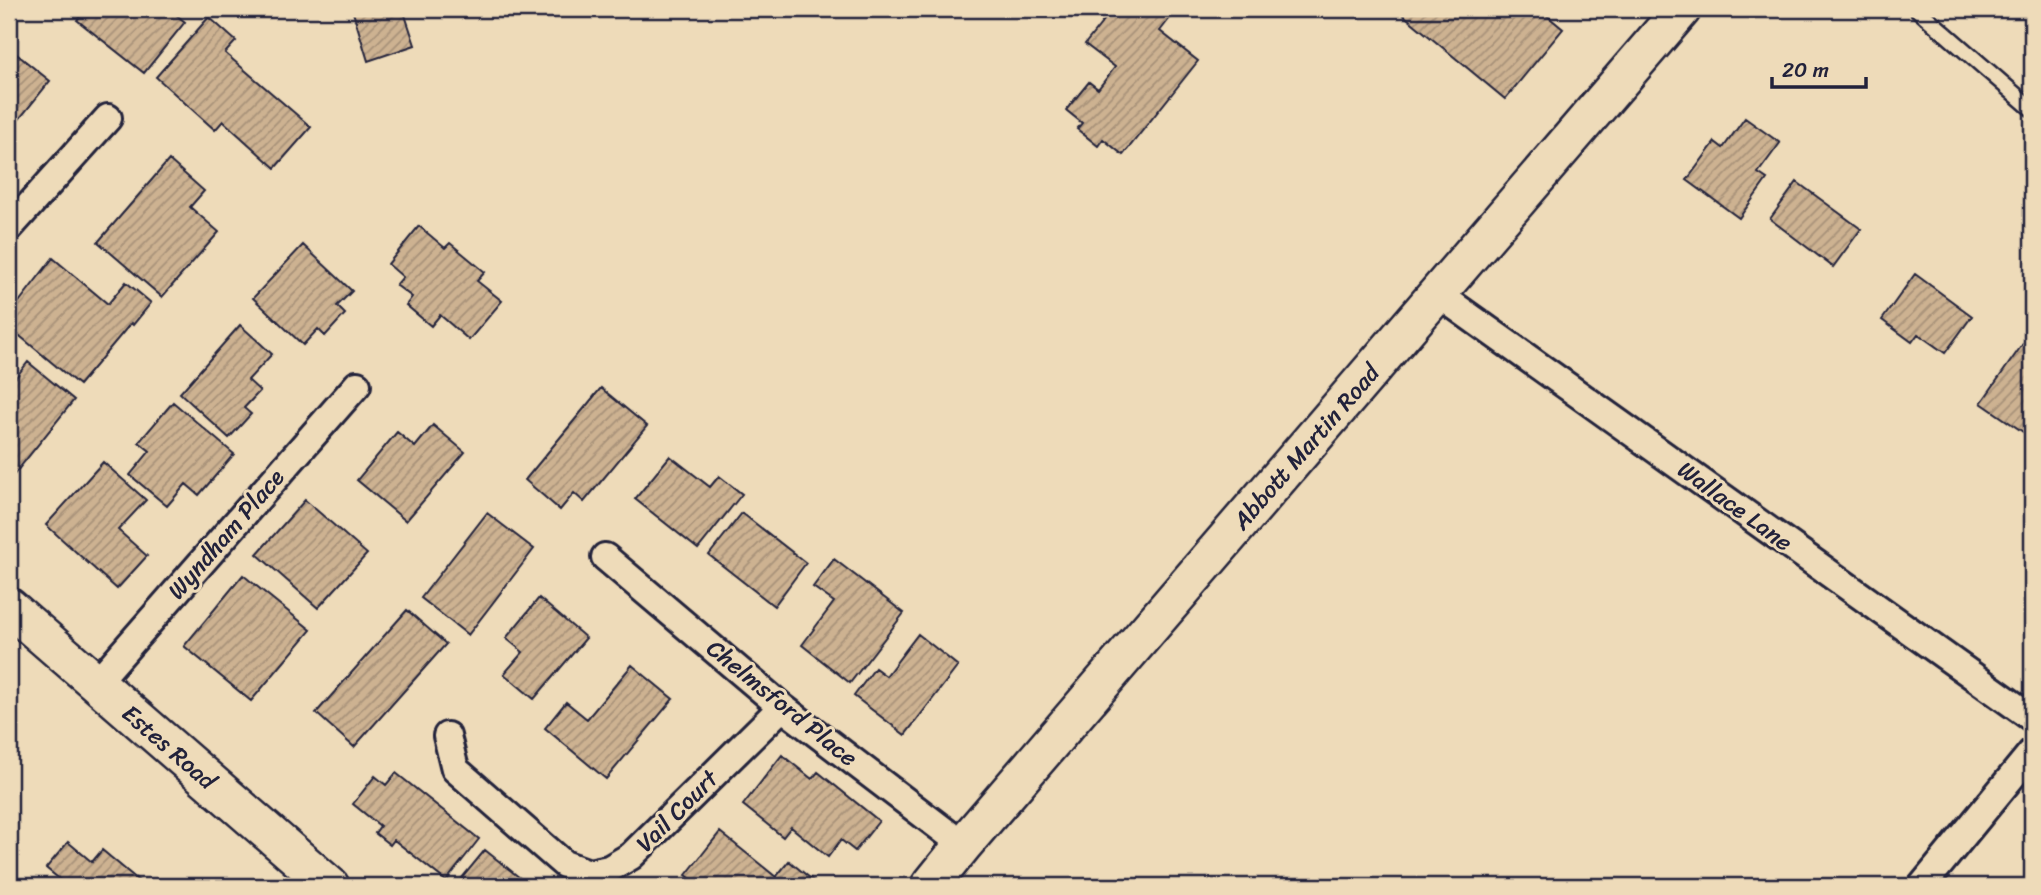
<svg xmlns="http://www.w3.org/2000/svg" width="2041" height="895" font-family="Sriracha,sans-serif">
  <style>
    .building { fill: url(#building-hatch); stroke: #22223b; stroke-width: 2 }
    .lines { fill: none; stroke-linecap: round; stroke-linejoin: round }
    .lane-casing { stroke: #22223b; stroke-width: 19 }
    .street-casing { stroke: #22223b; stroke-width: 32 }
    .secondary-casing { stroke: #22223b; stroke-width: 42 }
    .lane { stroke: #eedbb9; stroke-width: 14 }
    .street { stroke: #eedbb9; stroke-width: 26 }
    .secondary { stroke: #eedbb9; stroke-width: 37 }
    .labels { text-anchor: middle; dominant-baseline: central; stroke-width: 6; stroke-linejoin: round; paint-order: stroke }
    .street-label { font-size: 24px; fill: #22223b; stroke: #eedbb9 }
  </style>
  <defs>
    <pattern id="building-hatch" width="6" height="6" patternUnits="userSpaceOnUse" patternTransform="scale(1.75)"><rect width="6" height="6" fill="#cdb291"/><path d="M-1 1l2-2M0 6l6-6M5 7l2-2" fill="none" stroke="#a69078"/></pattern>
  </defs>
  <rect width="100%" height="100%" fill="#eedbb9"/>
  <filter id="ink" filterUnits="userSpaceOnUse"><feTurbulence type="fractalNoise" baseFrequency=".0143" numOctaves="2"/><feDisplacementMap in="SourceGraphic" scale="14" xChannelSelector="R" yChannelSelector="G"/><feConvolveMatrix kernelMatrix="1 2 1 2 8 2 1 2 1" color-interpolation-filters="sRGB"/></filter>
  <g filter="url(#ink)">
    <path class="building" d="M 86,9 L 169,9 L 185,22 L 144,73 L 77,20 Z
      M 352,9 L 403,9 L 415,45 L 368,61 Z
      M 1113,9 L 1159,9 L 1170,18 L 1160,31 L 1198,61 L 1123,155 L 1103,139 L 1098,146 L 1077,129 L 1082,123 L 1066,110 L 1089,82 L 1098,89 L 1115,67 L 1085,44 Z
      M 1396,9 L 1539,9 L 1563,29 L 1505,99 Z
      M 209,17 L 236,41 L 225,53 L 311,127 L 275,168 L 223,121 L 215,130 L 156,77 Z
      M 9,48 L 50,81 L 9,132 Z
      M 1745,118 L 1780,143 L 1758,173 L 1767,179 L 1739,218 L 1687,180 L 1715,142 L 1723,148 Z
      M 169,160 L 204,191 L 190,207 L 219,232 L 162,297 L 98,242 Z
      M 1797,182 L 1861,229 L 1833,267 L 1770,219 Z
      M 419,226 L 445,248 L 450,243 L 485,272 L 477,281 L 502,301 L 469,340 L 440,315 L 431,326 L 406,305 L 412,297 L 396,285 L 403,277 L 388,264 Z
      M 303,245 L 352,291 L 337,306 L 345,314 L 325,336 L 318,329 L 303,345 L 253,298 Z
      M 53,258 L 108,304 L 126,282 L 151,303 L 133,325 L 131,323 L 79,385 L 9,327 L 9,315 Z
      M 1915,274 L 1972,316 L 1945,353 L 1918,334 L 1912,342 L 1882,320 Z
      M 240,325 L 272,354 L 248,380 L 260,391 L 244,408 L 251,414 L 229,438 L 180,393 Z
      M 2027,338 L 2032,341 L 2032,438 L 1981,403 Z
      M 28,362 L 74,400 L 9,481 L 9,386 Z
      M 601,388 L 647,426 L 584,502 L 574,493 L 560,510 L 525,480 Z
      M 173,402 L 234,454 L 199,495 L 186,484 L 167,506 L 130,475 L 150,451 L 139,442 Z
      M 433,425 L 465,452 L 406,521 L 357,480 L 397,432 L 415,447 Z
      M 670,456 L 710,487 L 719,476 L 742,494 L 698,549 L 635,499 Z
      M 103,462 L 146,500 L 118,530 L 147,556 L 117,589 L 46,525 Z
      M 305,500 L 367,554 L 318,608 L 257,554 Z
      M 487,513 L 534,549 L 468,635 L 421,598 Z
      M 742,513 L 806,563 L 774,606 L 709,555 Z
      M 834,559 L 904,613 L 850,683 L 802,645 L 834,602 L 813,587 Z
      M 243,575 L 311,630 L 251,701 L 184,646 Z
      M 539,598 L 586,638 L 534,699 L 504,674 L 523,652 L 506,638 Z
      M 407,610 L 446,644 L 354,747 L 316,713 Z
      M 918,634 L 958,666 L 905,735 L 854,696 L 875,668 L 886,676 Z
      M 632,665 L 673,699 L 606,779 L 545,728 L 566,702 L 587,719 Z
      M 782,755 L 812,779 L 818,772 L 879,821 L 855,851 L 841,840 L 828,857 L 791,827 L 783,837 L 743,805 Z
      M 396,773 L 479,839 L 446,881 L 394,840 L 390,845 L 375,833 L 380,826 L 353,804 L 375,776 L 386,785 Z
      M 720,832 L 776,877 L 789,861 L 816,883 L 814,886 L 700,886 L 686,875 Z
      M 68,842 L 92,862 L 102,850 L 145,886 L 68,886 L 46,868 Z
      M 485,850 L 530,886 L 470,886 L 461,879 Z"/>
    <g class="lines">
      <g class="lane-casing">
        <path id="lane" d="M 1917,9 L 2032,109"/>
      </g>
      <g class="street-casing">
        <path id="street" d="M 9,228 L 108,118
          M 1438,294 L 2032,718
          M 605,557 L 782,707 L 963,845
          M 96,683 L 357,385
          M 447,736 L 455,769 L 564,864 L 589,873 L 609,869 L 631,856 L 782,707
          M 1922,886 L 2032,752"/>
      </g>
      <g class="secondary-casing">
        <path id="secondary" d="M 9,607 L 330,886
          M 930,886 L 963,845 L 1682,9"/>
      </g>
      <use href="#lane" class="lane"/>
      <use href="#street" class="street"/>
      <use href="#secondary" class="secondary"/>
    </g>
  </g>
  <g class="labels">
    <g class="street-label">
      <text transform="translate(1306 447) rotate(-49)">Abbott Martin Road</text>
      <text transform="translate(1735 506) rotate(36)">Wallace Lane</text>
      <text transform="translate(226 534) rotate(-49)">Wyndham Place</text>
      <text transform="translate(782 703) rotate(39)">Chelmsford Place</text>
      <text transform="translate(169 747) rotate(41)">Estes Road</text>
      <text transform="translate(677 811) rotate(-45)">Vail Court</text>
    </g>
  </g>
  <rect width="2041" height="895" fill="none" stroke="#eedbb9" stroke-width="35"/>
  <rect x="18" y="18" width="2006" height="860" fill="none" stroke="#22223b" stroke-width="2.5" filter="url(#ink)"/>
  <path d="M1772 77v10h94v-10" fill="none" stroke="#22223b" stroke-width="3.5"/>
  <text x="1782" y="77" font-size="21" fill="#22223b" stroke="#eedbb9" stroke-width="5" paint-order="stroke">20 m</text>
</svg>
